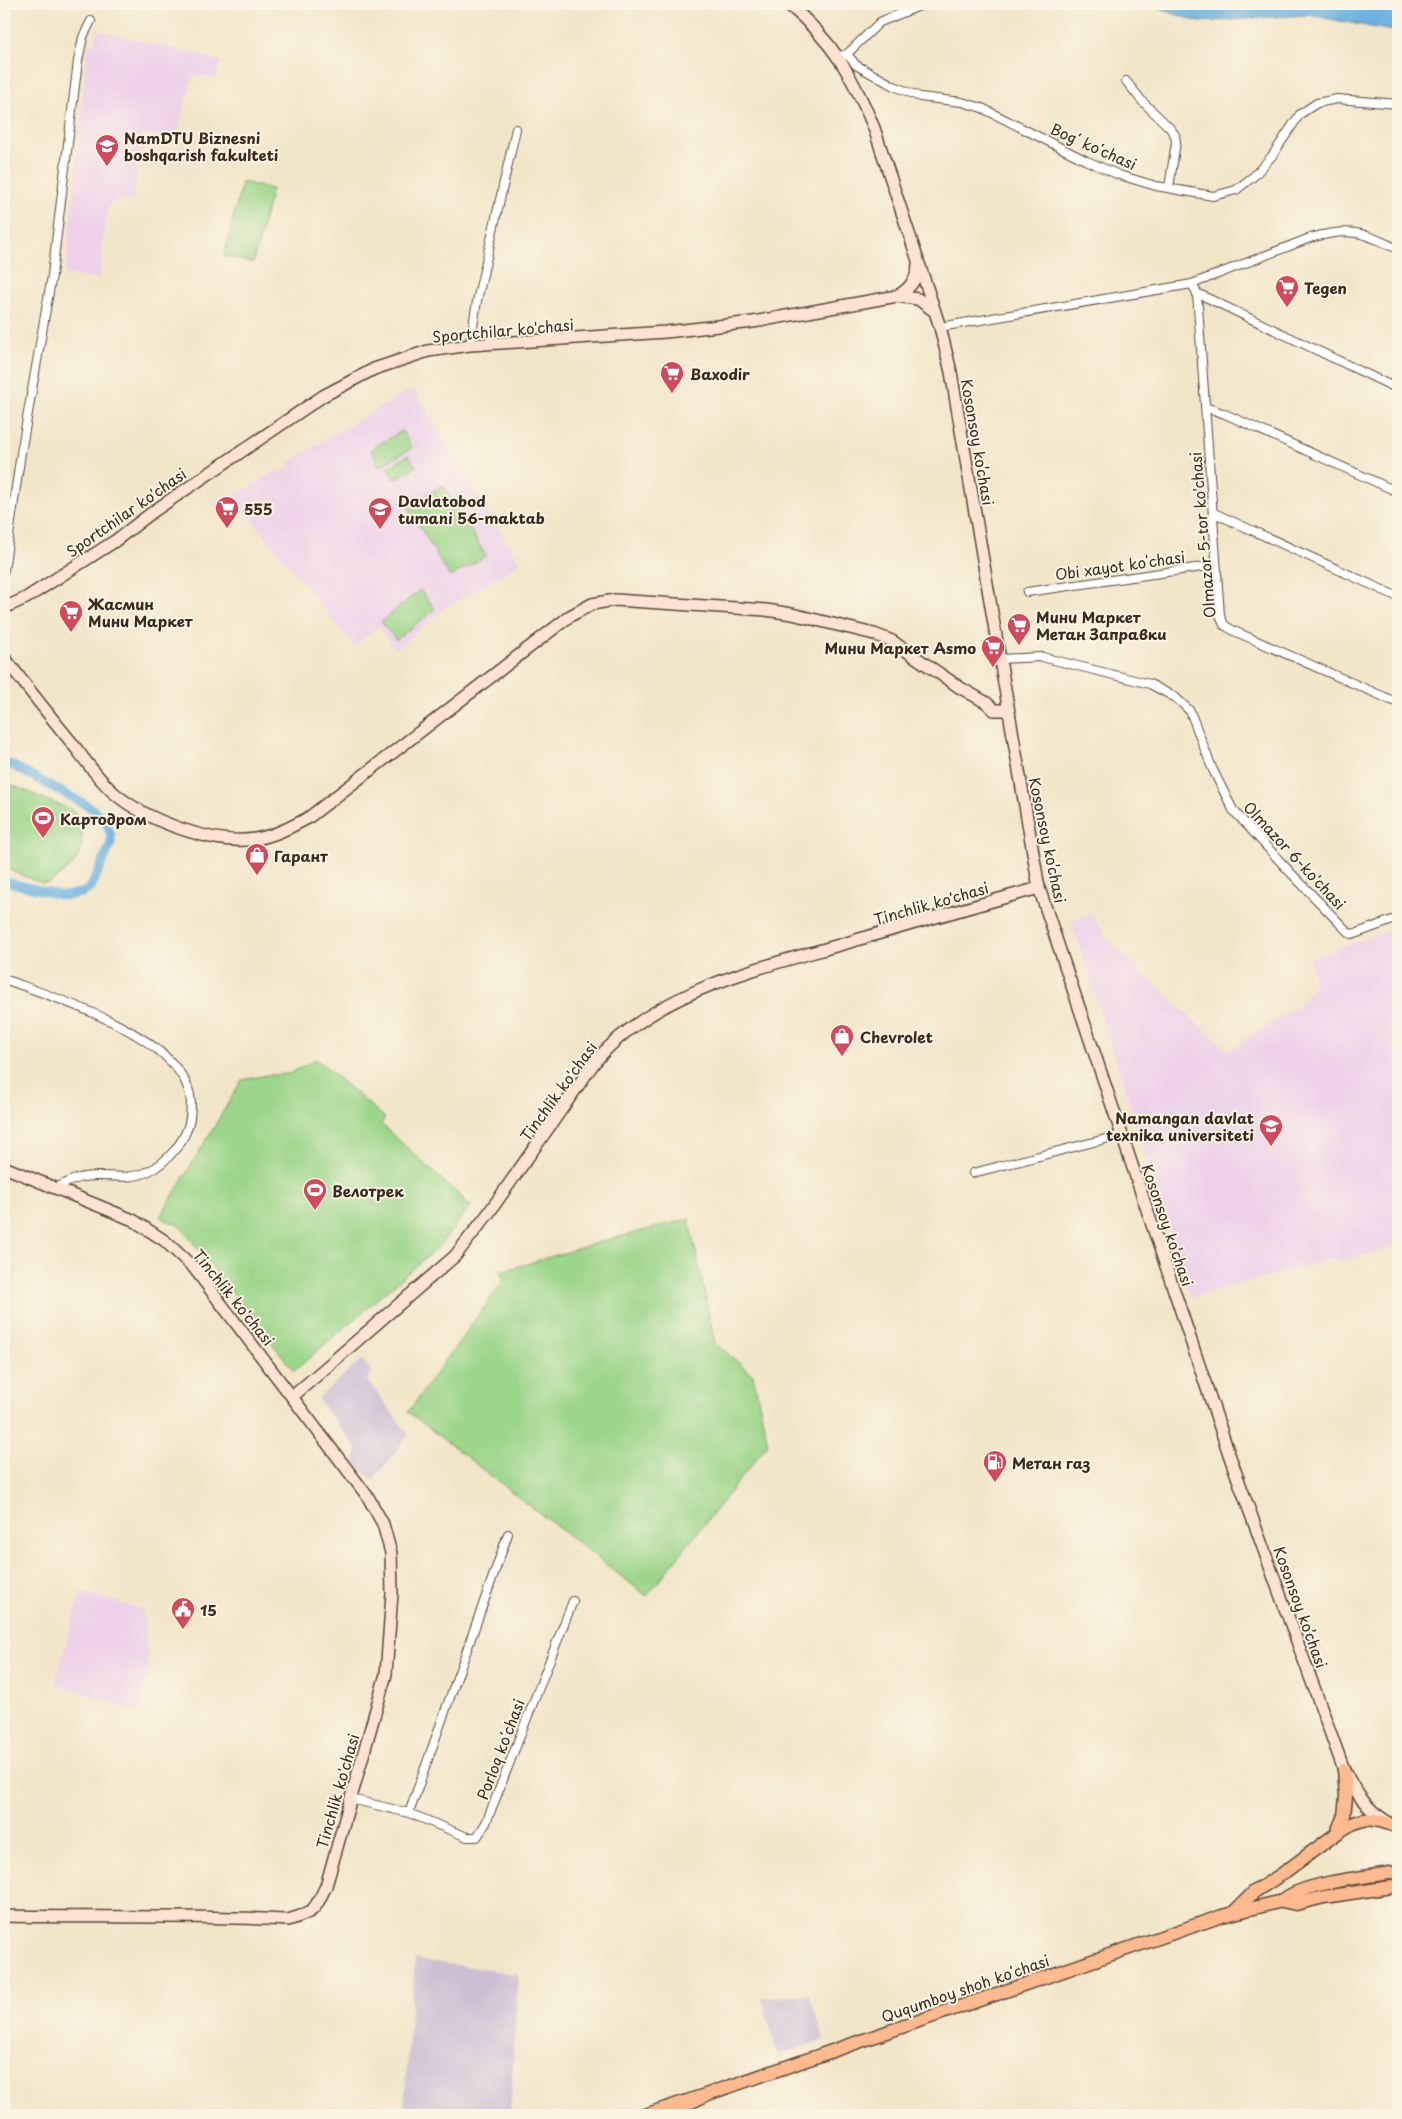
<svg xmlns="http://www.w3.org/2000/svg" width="1402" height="2119" font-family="'Playpen Sans',sans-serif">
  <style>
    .built { fill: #edd1e9 }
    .industrial { fill: #ccbfd4 }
    .green { fill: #9cd68a; stroke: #6c8054 }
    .water { fill: #69b1e0; stroke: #526e7f }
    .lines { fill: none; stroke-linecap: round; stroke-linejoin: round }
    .canal { stroke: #69b1e0; stroke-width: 9 }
    .street-casing { stroke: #564638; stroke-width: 10 }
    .secondary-casing { stroke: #564638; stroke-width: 14 }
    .primary-casing { stroke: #564638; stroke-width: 15 }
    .street { stroke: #fff; stroke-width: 8 }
    .secondary { stroke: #fee3d2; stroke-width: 11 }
    .primary { stroke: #fcba8e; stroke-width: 12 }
    .labels { text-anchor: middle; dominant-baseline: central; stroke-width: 4; stroke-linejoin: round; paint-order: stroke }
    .poi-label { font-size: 15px; font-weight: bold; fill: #3b2a1e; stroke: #fcf5e5; text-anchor: start }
    .street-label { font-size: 15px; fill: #3b2a1e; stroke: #fcf5e5 }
  </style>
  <rect width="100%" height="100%" fill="#fcf5e5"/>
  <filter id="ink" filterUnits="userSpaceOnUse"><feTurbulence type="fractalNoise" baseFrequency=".02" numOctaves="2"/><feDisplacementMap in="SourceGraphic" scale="10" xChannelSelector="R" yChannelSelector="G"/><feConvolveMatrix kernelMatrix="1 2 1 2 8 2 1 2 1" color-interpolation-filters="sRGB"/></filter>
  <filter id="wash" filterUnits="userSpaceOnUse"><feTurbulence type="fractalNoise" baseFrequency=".0096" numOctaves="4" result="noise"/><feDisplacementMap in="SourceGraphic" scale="20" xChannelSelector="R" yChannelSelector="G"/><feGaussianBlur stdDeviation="1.12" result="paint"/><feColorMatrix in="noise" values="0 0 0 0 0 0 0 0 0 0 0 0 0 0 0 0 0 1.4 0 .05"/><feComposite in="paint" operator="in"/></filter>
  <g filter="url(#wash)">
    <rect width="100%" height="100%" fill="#f2e6c9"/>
    <path class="built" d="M 97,30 L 221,61 L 216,79 L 194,74 L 176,136 L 142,133 L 133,201 L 116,199 L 107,208 L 99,279 L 65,274 L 88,43 L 95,44 Z
      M 415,391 L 520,563 L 446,608 L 396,649 L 378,627 L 354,646 L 233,497 L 276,470 L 280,474 L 290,467 L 287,463 L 406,392 Z
      M 1091,913 L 1109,942 L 1228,1051 L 1300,1004 L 1315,983 L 1310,958 L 1398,927 L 1398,1243 L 1383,1250 L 1341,1262 L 1336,1258 L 1191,1297 L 1071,920 Z
      M 81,1591 L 143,1610 L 149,1669 L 139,1712 L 58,1685 L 56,1680 Z"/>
    <path class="industrial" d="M 362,1359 L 373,1373 L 367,1380 L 409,1435 L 373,1480 L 354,1463 L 357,1448 L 317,1399 Z
      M 415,1959 L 518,1974 L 510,2115 L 403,2115 Z
      M 809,1994 L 824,2040 L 778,2055 L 762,1998 Z"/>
    <path class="green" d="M 242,182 L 272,189 L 253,263 L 224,256 Z
      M 402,431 L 412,448 L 380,466 L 371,449 Z
      M 409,455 L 416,467 L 394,480 L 387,467 Z
      M 443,485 L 486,556 L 450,577 L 408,507 Z
      M 420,590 L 435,609 L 396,640 L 381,622 Z
      M 4,782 L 74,811 L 82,829 L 81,850 L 73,865 L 49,883 L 41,883 L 4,868 Z
      M 316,1059 L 385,1118 L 381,1124 L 471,1206 L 439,1246 L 294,1371 L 180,1226 L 160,1217 L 242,1080 L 267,1075 L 289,1074 Z
      M 689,1219 L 715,1343 L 753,1375 L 768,1444 L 647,1596 L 408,1412 L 504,1280 L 500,1272 L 603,1241 Z"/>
    <path class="water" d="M 1145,4 L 1398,4 L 1398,32 L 1308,15 L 1199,22 Z"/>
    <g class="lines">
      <path class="canal" d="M 4,761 L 88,806 L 104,818 L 111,835 L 111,844 L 91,887 L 82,893 L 63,896 L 4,881"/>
    </g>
  </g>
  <g filter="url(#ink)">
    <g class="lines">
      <g class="street-casing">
        <path id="street" d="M 847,54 L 856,65 L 894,86 L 920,97 L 962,102 L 982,108 L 1087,161 L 1119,175 L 1156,186 L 1213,196 L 1236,190 L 1254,176 L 1272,156 L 1300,114 L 1317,103 L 1337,99 L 1398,104
          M 843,55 L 847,54 L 880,22 L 924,4
          M 1126,81 L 1142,101 L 1169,127 L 1175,135 L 1176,142 L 1169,188
          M 1192,284 L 1197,293 L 1220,615 L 1224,625 L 1234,631 L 1398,703
          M 1197,293 L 1398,389
          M 940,327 L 1192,284 L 1310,238 C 1351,227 1361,232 1398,249
          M 470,345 L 477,301 L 516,129
          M 1205,407 L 1225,414 L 1398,492
          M 1214,513 L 1398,597
          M 4,570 L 21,453 L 52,275 L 78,61 L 83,37 L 91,21
          M 1027,592 L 1216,565
          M 999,659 L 1042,657 L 1150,684 L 1176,698 L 1190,711 L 1212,768 L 1233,810 L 1289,871 L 1348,932 L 1351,934 L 1357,933 L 1398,918
          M 4,979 C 55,998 168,1032 188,1088 C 192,1098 191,1108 190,1118 C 187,1140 167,1163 147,1172 C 126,1182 100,1172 79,1178 C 71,1180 62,1185 55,1188
          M 973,1173 L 1121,1135
          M 351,1799 L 409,1813 L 467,1837 L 477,1837 L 486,1823 L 573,1601
          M 409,1813 L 508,1534"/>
      </g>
      <g class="secondary-casing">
        <path id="secondary" d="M 788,4 C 833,41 852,75 874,128 L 940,327 L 951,372 L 1039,888 L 1230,1457 L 1344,1770 C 1355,1791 1365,1808 1386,1821
          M 918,263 C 918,279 910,289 897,296 L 918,299 L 933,310
          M 4,608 L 26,598 L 115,541 L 154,511 L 323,396 L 374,369 L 428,351 L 470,345 L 666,332 L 753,322 L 897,296
          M 4,657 C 26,686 49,715 72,743 C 85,760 98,779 114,793 C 146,820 213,846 255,839 C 274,836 291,827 308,818 L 570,616 L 592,604 L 615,600 L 766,610 L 792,614 L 874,634 L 892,641 L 959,687 L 987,703 L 994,710 L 1008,710
          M 4,1167 L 133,1220 L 165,1241 L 194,1268 L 368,1497 L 383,1524 L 391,1553 L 392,1594 L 386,1674 L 326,1886 C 314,1911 315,1912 288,1920 C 193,1915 99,1918 4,1916
          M 293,1396 L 455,1256 L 488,1214 L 594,1063 C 655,989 765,967 853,941 C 915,923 977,905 1039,888"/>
      </g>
      <g class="primary-casing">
        <path id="primary" d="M 1336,1834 C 1361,1816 1370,1816 1398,1827
          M 1282,1901 C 1301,1883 1370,1876 1398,1872
          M 1234,1912 L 1254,1892 L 1282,1874 L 1336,1834 L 1344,1816 L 1346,1797 L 1344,1770
          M 708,2094 L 1222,1916 L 1282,1901 L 1296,1904 L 1324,1897 L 1398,1886
          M 645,2115 L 708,2094 L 664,2115"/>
      </g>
      <use href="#street" class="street"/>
      <use href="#secondary" class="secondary"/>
      <use href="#primary" class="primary"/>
    </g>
  </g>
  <defs>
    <g id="university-pin" transform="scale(1.25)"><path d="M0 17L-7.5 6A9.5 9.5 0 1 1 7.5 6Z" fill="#d1495b" stroke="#fcf5e5"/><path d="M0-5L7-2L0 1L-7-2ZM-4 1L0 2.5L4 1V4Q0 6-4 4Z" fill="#fff"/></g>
    <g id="supermarket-pin" transform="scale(1.25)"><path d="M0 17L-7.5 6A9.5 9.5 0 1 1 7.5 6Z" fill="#d1495b" stroke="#fcf5e5"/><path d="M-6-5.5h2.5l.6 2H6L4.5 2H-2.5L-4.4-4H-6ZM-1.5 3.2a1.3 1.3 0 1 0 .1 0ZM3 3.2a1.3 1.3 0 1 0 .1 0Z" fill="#fff"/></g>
    <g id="school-pin" transform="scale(1.25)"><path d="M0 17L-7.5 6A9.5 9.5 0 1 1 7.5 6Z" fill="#d1495b" stroke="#fcf5e5"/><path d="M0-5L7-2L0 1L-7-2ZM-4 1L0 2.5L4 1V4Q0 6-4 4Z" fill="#fff"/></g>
    <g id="stadium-pin" transform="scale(1.25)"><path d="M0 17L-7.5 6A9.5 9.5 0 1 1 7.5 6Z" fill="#d1495b" stroke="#fcf5e5"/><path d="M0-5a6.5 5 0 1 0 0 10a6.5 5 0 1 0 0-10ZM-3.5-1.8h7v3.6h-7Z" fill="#fff"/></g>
    <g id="shop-pin" transform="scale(1.25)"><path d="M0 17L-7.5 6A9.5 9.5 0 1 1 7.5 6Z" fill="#d1495b" stroke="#fcf5e5"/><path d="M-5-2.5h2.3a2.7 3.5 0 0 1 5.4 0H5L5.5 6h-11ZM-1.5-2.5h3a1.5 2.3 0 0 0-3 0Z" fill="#fff"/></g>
    <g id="fuel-pin" transform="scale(1.25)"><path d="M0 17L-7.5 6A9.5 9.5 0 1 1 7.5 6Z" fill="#d1495b" stroke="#fcf5e5"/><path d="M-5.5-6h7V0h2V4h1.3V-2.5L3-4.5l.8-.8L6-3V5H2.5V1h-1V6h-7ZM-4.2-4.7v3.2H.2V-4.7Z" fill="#fff"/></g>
    <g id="civic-pin" transform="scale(1.25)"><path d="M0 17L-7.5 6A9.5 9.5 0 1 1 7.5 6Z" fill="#d1495b" stroke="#fcf5e5"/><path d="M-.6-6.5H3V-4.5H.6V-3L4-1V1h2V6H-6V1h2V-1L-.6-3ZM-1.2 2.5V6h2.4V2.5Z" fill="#fff"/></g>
  </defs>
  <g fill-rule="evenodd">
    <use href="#university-pin" x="107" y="146"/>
    <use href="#supermarket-pin" x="1287" y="287"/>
    <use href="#supermarket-pin" x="672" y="373"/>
    <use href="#supermarket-pin" x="227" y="508"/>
    <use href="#school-pin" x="380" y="509"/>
    <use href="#supermarket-pin" x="71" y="612"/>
    <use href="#supermarket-pin" x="1019" y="625"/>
    <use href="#supermarket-pin" x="993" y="647"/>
    <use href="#stadium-pin" x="43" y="818"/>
    <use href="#shop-pin" x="257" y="855"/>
    <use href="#shop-pin" x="842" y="1036"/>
    <use href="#university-pin" x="1271" y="1126"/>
    <use href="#stadium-pin" x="315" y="1190"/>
    <use href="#fuel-pin" x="995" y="1462"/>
    <use href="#civic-pin" x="183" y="1609"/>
  </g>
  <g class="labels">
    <g class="poi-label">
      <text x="124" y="137">NamDTU Biznesni<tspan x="124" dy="17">boshqarish fakulteti</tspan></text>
      <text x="1304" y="287">Tegen</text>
      <text x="690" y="373">Baxodir</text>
      <text x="398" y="500">Davlatobod<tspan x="398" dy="17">tumani 56-maktab</tspan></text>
      <text x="244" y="508">555</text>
      <text x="88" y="603">Жасмин<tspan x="88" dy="17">Мини Маркет</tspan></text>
      <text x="1036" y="616">Мини Маркет<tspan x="1036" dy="17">Метан Заправки</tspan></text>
      <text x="976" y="647" text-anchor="end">Мини Маркет Asmo</text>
      <text x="60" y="818">Картодром</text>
      <text x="274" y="855">Гарант</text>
      <text x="860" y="1036">Chevrolet</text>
      <text x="1254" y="1117" text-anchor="end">Namangan davlat<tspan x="1254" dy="17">texnika universiteti</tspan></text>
      <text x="332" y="1190">Велотрек</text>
      <text x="1012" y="1462">Метан газ</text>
      <text x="200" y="1609">15</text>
    </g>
    <g class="street-label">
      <text transform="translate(1094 146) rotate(24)">Bogʻ koʻchasi</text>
      <text transform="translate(503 330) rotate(-5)">Sportchilar ko'chasi</text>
      <text transform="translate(978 442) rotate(80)">Kosonsoy ko’chasi</text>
      <text transform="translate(126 512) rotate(-35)">Sportchilar ko'chasi</text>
      <text transform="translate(1202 535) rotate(-95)">Olmazor 5-tor ko'chasi</text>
      <text transform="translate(1120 565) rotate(-8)">Obi xayot koʻchasi</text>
      <text transform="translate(1048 840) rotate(78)">Kosonsoy ko’chasi</text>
      <text transform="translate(1295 855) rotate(47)">Olmazor 6-ko'chasi</text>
      <text transform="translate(931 903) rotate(-16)">Tinchlik ko'chasi</text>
      <text transform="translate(558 1091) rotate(-54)">Tinchlik ko'chasi</text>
      <text transform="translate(1168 1225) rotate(71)">Kosonsoy ko’chasi</text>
      <text transform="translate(234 1297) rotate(51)">Tinchlik ko'chasi</text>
      <text transform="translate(1301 1607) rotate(70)">Kosonsoy ko’chasi</text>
      <text transform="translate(500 1749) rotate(-69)">Porloq koʻchasi</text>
      <text transform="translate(337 1791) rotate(-74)">Tinchlik ko'chasi</text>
      <text transform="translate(965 1988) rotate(-19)">Ququmboy shoh koʻchasi</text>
    </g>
  </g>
  <rect width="1402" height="2119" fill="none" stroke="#fcf5e5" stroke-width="20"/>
</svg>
